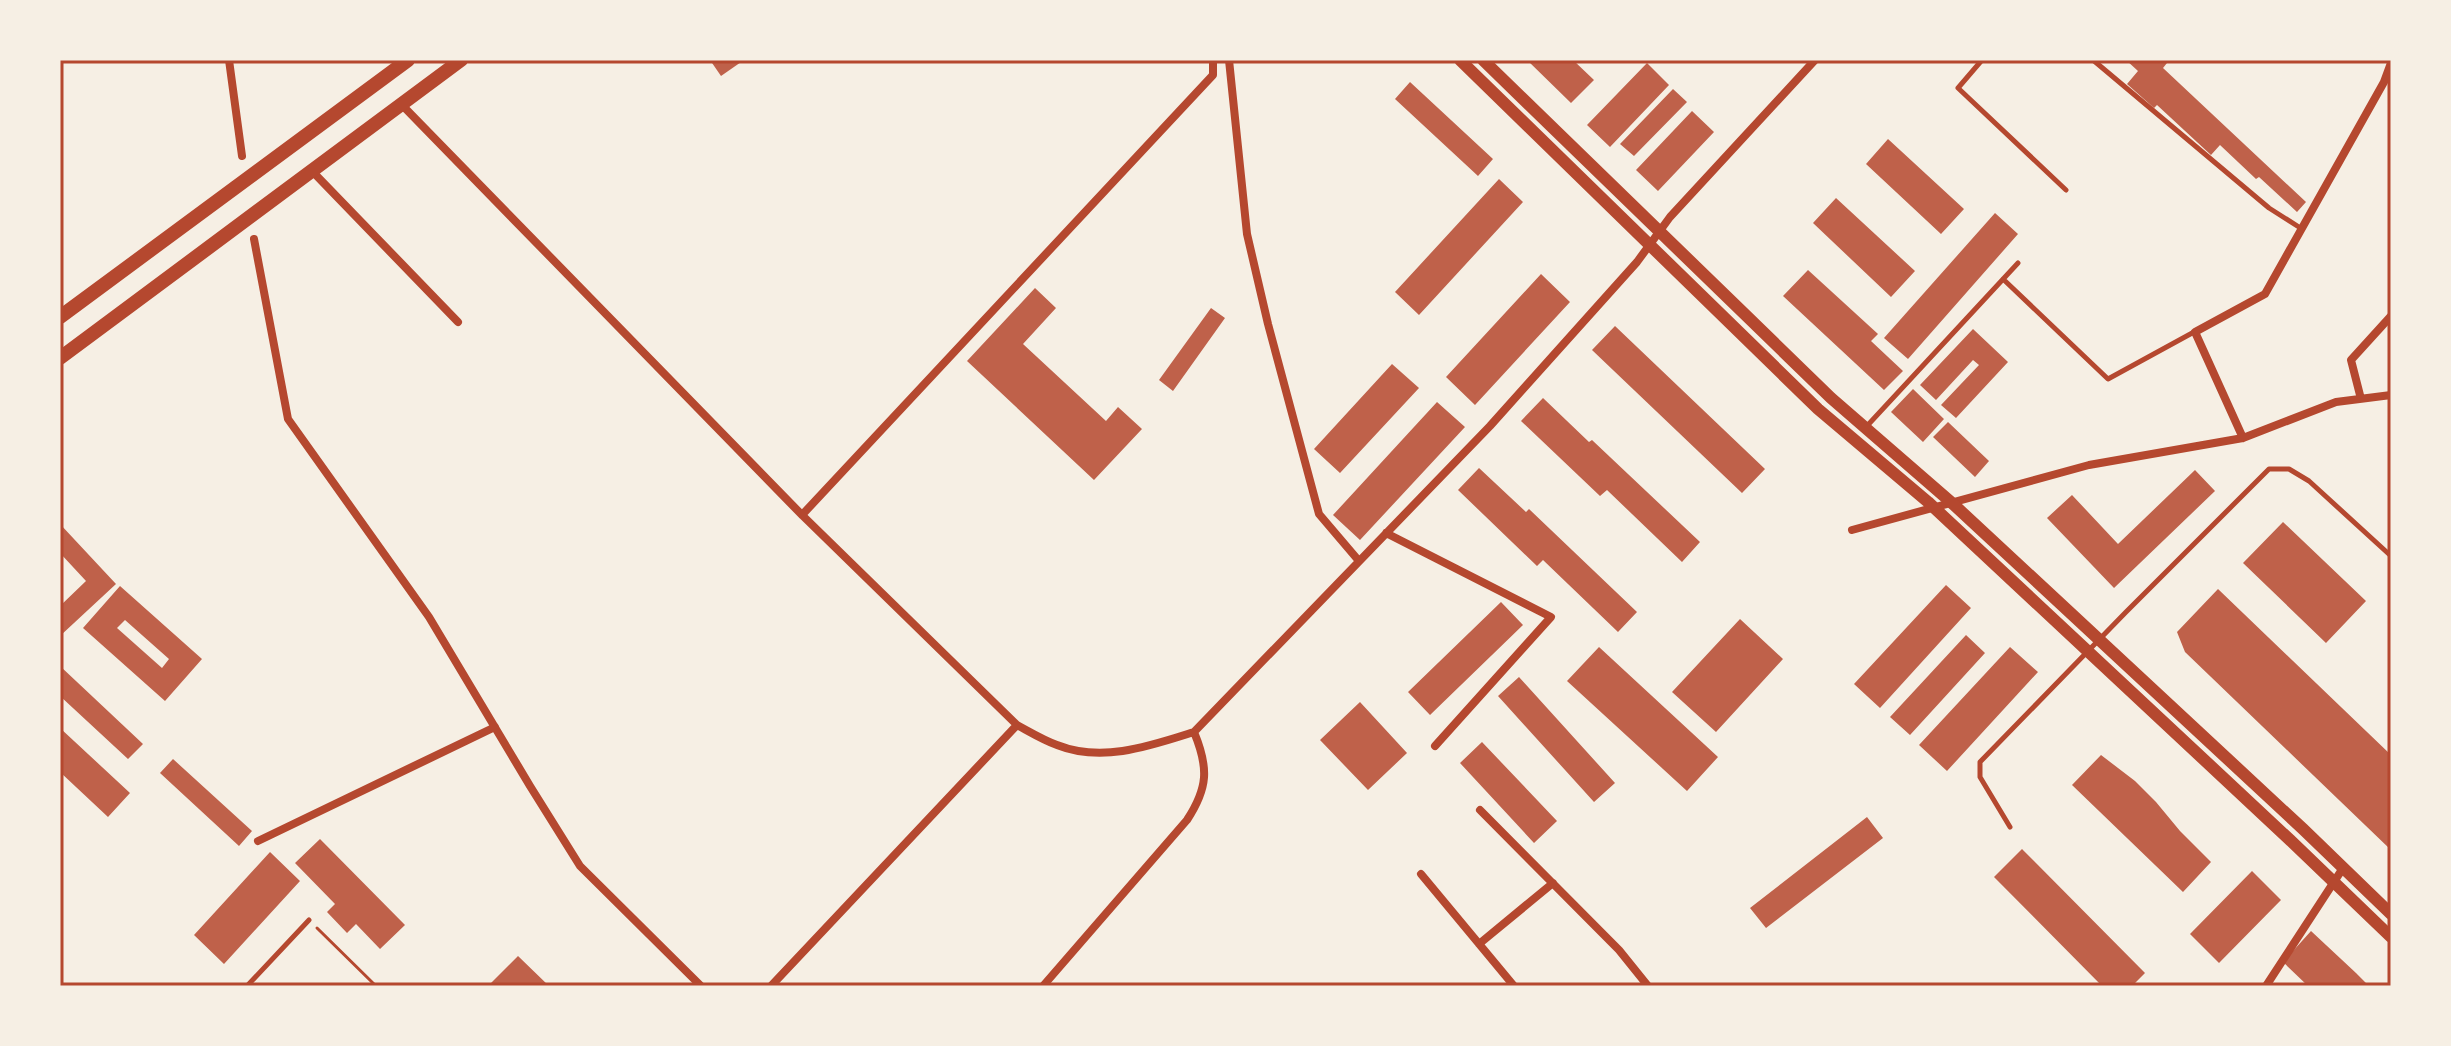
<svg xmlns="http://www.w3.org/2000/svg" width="2451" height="1046" font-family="'Asap Condensed',sans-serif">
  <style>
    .building { fill: #bf614a; fill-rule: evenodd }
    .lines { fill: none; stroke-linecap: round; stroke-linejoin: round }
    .path { stroke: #b5482f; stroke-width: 3 }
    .service { stroke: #b5482f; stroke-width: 5 }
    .minor { stroke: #b5482f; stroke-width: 8 }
    .tertiary { stroke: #b5482f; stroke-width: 12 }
    .secondary { stroke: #b5482f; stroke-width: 14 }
    .neatline { fill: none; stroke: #b5482f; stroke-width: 3 }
  </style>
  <rect width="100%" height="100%" fill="#f6efe4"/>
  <path class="building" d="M 710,60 L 744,60 L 721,76 Z
    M 1527,60 L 1573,60 L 1594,80 L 1571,103 Z
    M 2126,60 L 2164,60 L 2167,63 L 2163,68 L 2306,202 L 2297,212 L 2259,177 L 2256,179 L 2220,145 L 2211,155 L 2157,105 L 2154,108 L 2127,84 L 2138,71 Z
    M 1647,63 L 1669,85 L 1610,147 L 1587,125 Z
    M 1410,82 L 1493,159 L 1478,176 L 1395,99 Z
    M 1673,89 L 1687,102 L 1634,156 L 1620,144 Z
    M 1692,111 L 1714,132 L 1658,191 L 1636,170 Z
    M 1888,139 L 1964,209 L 1941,234 L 1866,164 Z
    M 1499,179 L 1523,202 L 1419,315 L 1395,292 Z
    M 1836,198 L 1915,271 L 1891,297 L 1813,223 Z
    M 1995,213 L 2018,234 L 1908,359 L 1884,338 Z
    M 1808,270 L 1878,334 L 1871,341 L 1903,371 L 1884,390 L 1783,296 Z
    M 1541,274 L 1570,302 L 1475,405 L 1446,377 Z
    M 1035,288 L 1056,308 L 1023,344 L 1106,421 L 1118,407 L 1142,429 L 1094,480 L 967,361 Z
    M 1211,308 L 1225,318 L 1173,391 L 1159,380 Z
    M 1615,326 L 1765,469 L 1742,493 L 1592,350 Z
    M 1973,329 L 2008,362 L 1956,418 L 1941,405 L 1979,365 L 1973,360 L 1936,400 L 1920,385 Z
    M 1392,364 L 1419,388 L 1340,473 L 1314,449 Z
    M 1913,389 L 1944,419 L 1923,442 L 1891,412 Z
    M 1543,398 L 1589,442 L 1592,440 L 1700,542 L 1682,562 L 1607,490 L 1600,496 L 1521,421 Z
    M 1437,402 L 1465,427 L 1360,540 L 1333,515 Z
    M 1948,422 L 1989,461 L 1975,477 L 1933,437 Z
    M 1479,468 L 1526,512 L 1529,509 L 1637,612 L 1618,632 L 1543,560 L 1537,566 L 1458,490 Z
    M 2195,470 L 2215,491 L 2114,588 L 2047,518 L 2072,495 L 2118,544 Z
    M 2283,522 L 2366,601 L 2326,643 L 2243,563 Z
    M 60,524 L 116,584 L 60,636 L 60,606 L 86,581 L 60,553 Z
    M 1946,585 L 1971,608 L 1880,708 L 1854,684 Z
    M 120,586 L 202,659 L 165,701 L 83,628 ZM 125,620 L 169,659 L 162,668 L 117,628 Z
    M 2218,589 L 2391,755 L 2391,850 L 2185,652 L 2177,632 Z
    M 1501,602 L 1523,625 L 1430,715 L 1408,692 Z
    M 1740,619 L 1783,659 L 1716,732 L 1672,692 Z
    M 1966,635 L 1985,653 L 1910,735 L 1890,717 Z
    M 1599,647 L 1718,757 L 1687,791 L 1567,681 Z
    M 2010,647 L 2038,672 L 1947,771 L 1919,745 Z
    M 60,666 L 143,744 L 128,759 L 60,696 Z
    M 1519,677 L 1615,783 L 1594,802 L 1498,696 Z
    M 1360,702 L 1407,753 L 1368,790 L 1320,740 Z
    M 60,728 L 130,793 L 108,817 L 60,772 Z
    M 1482,742 L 1557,821 L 1534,843 L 1460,763 Z
    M 2101,755 L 2135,781 L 2156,802 L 2180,831 L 2211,862 L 2183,892 L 2072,785 Z
    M 173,759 L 252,831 L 239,846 L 160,773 Z
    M 1867,817 L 1883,838 L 1766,928 L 1750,908 Z
    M 320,839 L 405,925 L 380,949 L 356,924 L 347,933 L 327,912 L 335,904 L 295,863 Z
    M 2022,849 L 2145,973 L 2132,986 L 2102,986 L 1994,877 Z
    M 270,852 L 300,881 L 224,964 L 194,935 Z
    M 2252,871 L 2281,900 L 2219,963 L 2190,934 Z
    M 2311,931 L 2356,973 L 2369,986 L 2308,986 L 2283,962 Z
    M 518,956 L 549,986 L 488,986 Z"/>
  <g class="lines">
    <path class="path" d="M 317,928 L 376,986"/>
    <path class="service" d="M 1982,60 L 1958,88 L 2066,190
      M 2093,60 L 2269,208 L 2302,229
      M 2003,279 L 2108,379 L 2194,332
      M 1866,427 L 2018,263
      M 2010,827 L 1980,777 L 1980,762 L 2126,612 L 2269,469 L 2289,469 L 2309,481 L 2391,556
      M 247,986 L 309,920"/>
    <path class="minor" d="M 229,60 L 242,156
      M 1229,60 L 1247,234 L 1268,324 L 1319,514 L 1359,561
      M 402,105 L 802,515 L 1017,725 C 1030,732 1043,740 1057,745 C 1102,763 1150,746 1194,732 L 1490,426 L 1637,262 L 1670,217 L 1815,60
      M 312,171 L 458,322
      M 254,239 L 288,419 L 429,617 L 530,786 L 580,866 L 701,986
      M 2361,399 L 2351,360 L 2391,316
      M 2243,438 L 2195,332 L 2265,294 L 2384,82 L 2391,63
      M 802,515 L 1213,75 L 1213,60
      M 1852,530 L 2089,465 L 2243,438 L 2336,402 L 2391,395
      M 1386,533 L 1551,617 L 1435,746
      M 1480,810 L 1619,950 L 1648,986
      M 258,841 L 495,727
      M 1421,874 L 1514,986
      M 1479,944 L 1553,883
      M 771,986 L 1017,725
      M 1043,986 L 1187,820 C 1208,788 1209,768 1194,732
      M 2266,986 L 2343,868"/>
    <path class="tertiary" d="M 1460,60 L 1818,409 L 1928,502 L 2290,840 L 2391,937
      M 1483,60 L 1831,398 L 1952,503 L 2303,829 L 2391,914"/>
    <path class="secondary" d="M 60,317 L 408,60
      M 60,358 L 461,60"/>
  </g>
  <rect width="2451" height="1046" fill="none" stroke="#f6efe4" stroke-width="124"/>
  <rect x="62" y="62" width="2327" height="922" class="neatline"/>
</svg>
